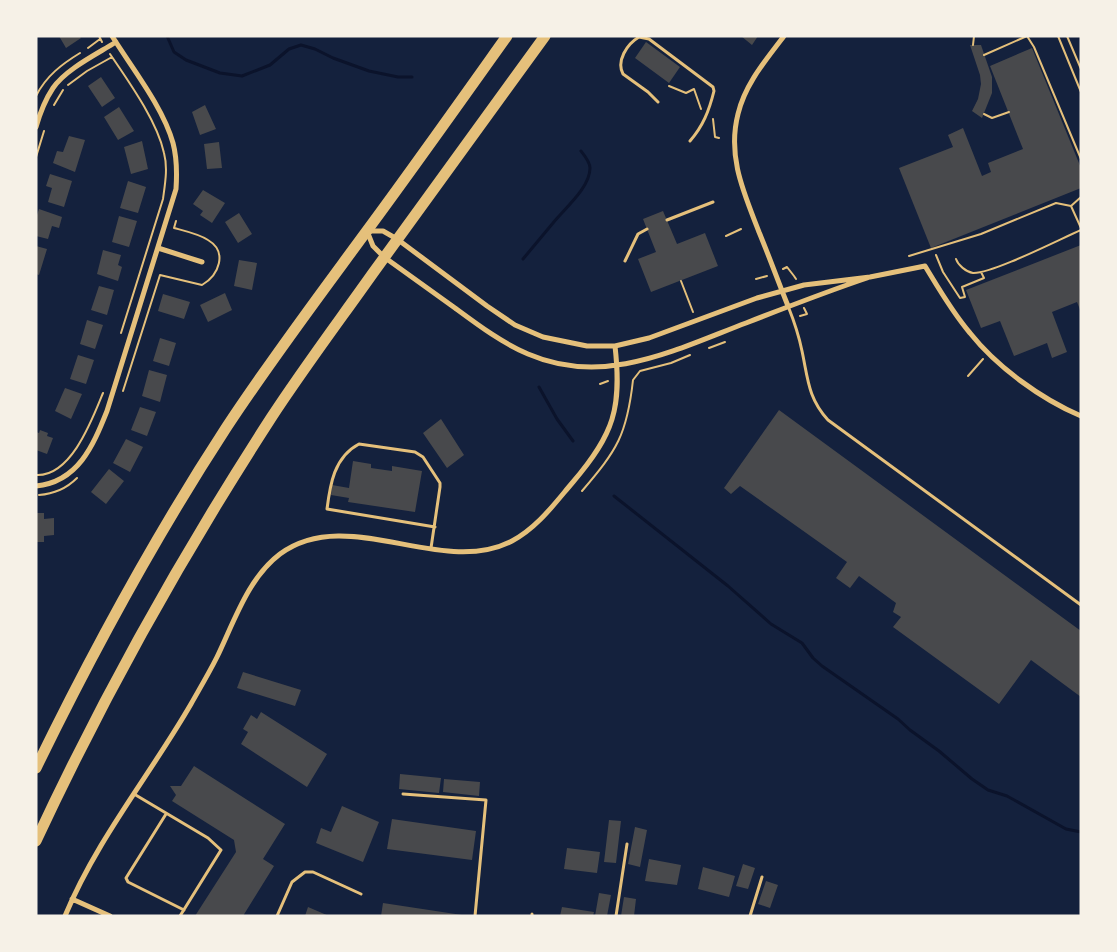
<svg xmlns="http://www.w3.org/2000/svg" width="1117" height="952" font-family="'Fira Sans Condensed',sans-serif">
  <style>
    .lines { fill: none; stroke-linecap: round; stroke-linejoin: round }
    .stream { stroke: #0b132b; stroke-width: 3 }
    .building { fill: #48494c }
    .path { stroke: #e5c07b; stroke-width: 2 }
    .service { stroke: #e5c07b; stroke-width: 3 }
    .minor { stroke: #e5c07b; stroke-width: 5 }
    .trunk { stroke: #e5c07b; stroke-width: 11 }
  </style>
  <rect width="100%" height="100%" fill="#14213d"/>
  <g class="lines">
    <path class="stream" d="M 167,36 L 174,52 L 186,60 L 220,73 L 242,76 L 270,65 L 289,49 L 301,45 L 315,49 L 333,58 L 369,71 L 398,77 L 412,77
      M 523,259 C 533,247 543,235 553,223 C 564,209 590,188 590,168 C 590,162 585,156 581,151
      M 539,387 L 557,419 L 573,441
      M 614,496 L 728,586 L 771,624 L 802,643 L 813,658 L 822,666 L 898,719 L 910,730 L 939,751 L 972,779 L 988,790 L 1007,796 L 1066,829 L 1081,832"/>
  </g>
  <path class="building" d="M 59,36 L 79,36 L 81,38 L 66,48 Z
    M 741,36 L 758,36 L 752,45 Z
    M 646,42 L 680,67 L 669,83 L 635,58 Z
    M 970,45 L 981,45 L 992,77 L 992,93 L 982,118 L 972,111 L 978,99 L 981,84 L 980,75 Z
    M 1032,48 L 1081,168 L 1081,188 L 931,248 L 899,168 L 953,147 L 948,135 L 963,128 L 982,176 L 991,172 L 988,163 L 1023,149 L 990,66 Z
    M 101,77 L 115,98 L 102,107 L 88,86 Z
    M 205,105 L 216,129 L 200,135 L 192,112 Z
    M 119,107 L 134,131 L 118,140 L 104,117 Z
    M 69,136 L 85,140 L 75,172 L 53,163 L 57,151 L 63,152 Z
    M 142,141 L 148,169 L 131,174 L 124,147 Z
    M 219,142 L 222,168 L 207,169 L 204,144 Z
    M 50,174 L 72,181 L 64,207 L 48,202 L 52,188 L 46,186 Z
    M 128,181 L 146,187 L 138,213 L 120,208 Z
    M 203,190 L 225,203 L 212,223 L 200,215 L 203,211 L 193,204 Z
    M 39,209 L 62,217 L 59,228 L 52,226 L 48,239 L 36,236 L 36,218 Z
    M 663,211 L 677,244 L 705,233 L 718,266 L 651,292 L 638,259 L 656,252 L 643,219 Z
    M 239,213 L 252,234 L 238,243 L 225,222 Z
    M 119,216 L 137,221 L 129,247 L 112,242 Z
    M 1081,245 L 1081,312 L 1077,302 L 1052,312 L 1067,352 L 1052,358 L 1047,343 L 1014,356 L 1000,321 L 981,328 L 966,290 Z
    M 36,246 L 47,249 L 39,275 L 36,274 Z
    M 103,250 L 121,255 L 118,265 L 122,267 L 118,281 L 97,274 Z
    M 239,260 L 257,263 L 252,290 L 234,286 Z
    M 99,286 L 114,290 L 107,315 L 91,310 Z
    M 225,293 L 232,310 L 208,322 L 200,305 Z
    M 163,294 L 190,302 L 184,319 L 158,311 Z
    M 87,320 L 103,325 L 95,349 L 80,344 Z
    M 160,338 L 176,343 L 169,366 L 153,361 Z
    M 78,355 L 94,360 L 86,384 L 70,379 Z
    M 149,370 L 167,375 L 160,402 L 142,396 Z
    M 65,388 L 82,394 L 71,419 L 55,411 Z
    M 140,407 L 156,412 L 147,436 L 131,430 Z
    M 779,410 L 1081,631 L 1081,697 L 1031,660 L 999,704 L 893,627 L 901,617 L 893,612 L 896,603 L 859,576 L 850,588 L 836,578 L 847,562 L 740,486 L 731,494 L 724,488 Z
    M 441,419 L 464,455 L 447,468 L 423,433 Z
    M 40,430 L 48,433 L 47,436 L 53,438 L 47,454 L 36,450 L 36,432 L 39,433 Z
    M 126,439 L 143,447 L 130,472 L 113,463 Z
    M 353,461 L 371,464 L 371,468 L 392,471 L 392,466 L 422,471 L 415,512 L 348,502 L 349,498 L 331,495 L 332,485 L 349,488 Z
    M 109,469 L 124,481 L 106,504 L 91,492 Z
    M 36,513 L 44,513 L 44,519 L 54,518 L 54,535 L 44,536 L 44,542 L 36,542 Z
    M 243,672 L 301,690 L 295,706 L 237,688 Z
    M 261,712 L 327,754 L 307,787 L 241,744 L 248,732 L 243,729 L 251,715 L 257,719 Z
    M 194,766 L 285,824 L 263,859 L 274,866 L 243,916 L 195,916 L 236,852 L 234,840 L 172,801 L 176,795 L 170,786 L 181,786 Z
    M 400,774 L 441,778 L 439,793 L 399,789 Z
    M 444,779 L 480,782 L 479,796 L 443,792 Z
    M 342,806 L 379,822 L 363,862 L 316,843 L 321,828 L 331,832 Z
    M 392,819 L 476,831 L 472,860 L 387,849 Z
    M 609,820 L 621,821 L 616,863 L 604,862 Z
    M 635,827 L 647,830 L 640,867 L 628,864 Z
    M 567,848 L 600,852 L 597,873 L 564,869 Z
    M 649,859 L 681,865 L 677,885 L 645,881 Z
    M 743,864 L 755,868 L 748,889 L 736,886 Z
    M 703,867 L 735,876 L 729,897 L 698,889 Z
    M 766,881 L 778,885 L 770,908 L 758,904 Z
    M 599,893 L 611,895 L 607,916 L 595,916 Z
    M 624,897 L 636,899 L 634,916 L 621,916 Z
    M 383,903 L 462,915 L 462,916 L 381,916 Z
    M 308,907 L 329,916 L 305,916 Z
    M 562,907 L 594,912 L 593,916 L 560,916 Z"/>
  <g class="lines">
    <path class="path" d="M 99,36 L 102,42
      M 1027,36 L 1034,47 L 1081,159
      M 1058,36 L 1081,92
      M 1067,36 L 1081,69
      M 973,45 L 974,36
      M 88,48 L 100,39
      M 110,54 C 129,82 157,121 164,153 C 168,168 165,184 163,199 L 121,333
      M 984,55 L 1027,36
      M 68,85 L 87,71 L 112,57
      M 669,86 L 686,93 L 694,89 L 701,109
      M 36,96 C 46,76 62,64 80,53
      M 54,105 L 63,90
      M 984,114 L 992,118 L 1009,112
      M 713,119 L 715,137 L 719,138
      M 36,157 L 44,131
      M 1071,206 L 1081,228
      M 1071,206 L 1081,197
      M 726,236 L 741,229
      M 936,255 L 943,272 L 960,298 L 965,297 L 962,287 L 984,278 L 981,272
      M 909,256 L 981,234 L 1056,203 L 1071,206
      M 956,259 C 958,265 966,272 973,273 C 992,274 1060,239 1081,230
      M 783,269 L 787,267 L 794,276 L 796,279
      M 756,279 L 767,276
      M 681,281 L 693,312
      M 800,316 L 807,314 L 804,308
      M 709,348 L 725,342
      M 968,376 L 983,359
      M 600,384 L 608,381
      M 123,391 L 160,275 L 202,285 C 219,275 228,252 208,240 C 199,234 185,231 174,228 L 176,221
      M 36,475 C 71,477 92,420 103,393
      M 582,491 C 617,450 627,435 633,380 L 640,371 L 671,363 L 690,355
      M 39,495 C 53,494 67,488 77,478"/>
    <path class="service" d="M 658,102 L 648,92 L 623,74 C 616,61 627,44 639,37 L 649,39 L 713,87 L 714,91 C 709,111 703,126 690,141
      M 667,220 L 713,202
      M 625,261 L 638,234 L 647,229
      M 788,306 C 794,321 799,336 802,351 C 808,379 808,398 828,420 L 1081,605
      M 431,548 L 440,487 L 440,483 L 423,457 L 415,452 L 359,444 C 334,457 330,485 327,509 L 435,527
      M 134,794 L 208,838 L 221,850 L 180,916
      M 403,794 L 486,800 L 475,916
      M 166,814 L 126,878 L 128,882 L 184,910
      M 277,916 L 292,882 L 305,872 L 313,872 L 361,894
      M 532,916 L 532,914
      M 616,916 L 627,844
      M 750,916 L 762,877"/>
    <path class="minor" d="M 784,36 C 766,60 745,84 738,114 C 727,157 744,193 759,232 C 769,256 778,281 788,306
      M 36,127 C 40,113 45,100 53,88 C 66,69 97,54 116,42
      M 158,248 L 202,262
      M 870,277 C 828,291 787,307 746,323 C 675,350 604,387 528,354 C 502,343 478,325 455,308 C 431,291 408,274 384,257 L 373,246 L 367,231 L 383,231 L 397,239 L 487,306 L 515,325 L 543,337 L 587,346 L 615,346 L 649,338 L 757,298 L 804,285 L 870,277 L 925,266 C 939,289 952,312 970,333 C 997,367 1041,399 1081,416
      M 36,486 C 78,482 93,446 107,411 L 176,189 C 177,174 177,158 173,143 C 163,107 132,68 112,36
      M 72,899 L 110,916
      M 65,916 C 97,839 150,775 191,704 C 200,688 209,673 217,657 C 234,622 248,578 280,554 C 348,504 441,578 512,541 C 538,527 555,503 573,482 C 614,434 622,408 615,346"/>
    <path class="trunk" d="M 36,768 C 93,651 155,537 226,428 C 270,361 319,296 366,232 C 414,167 460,102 507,36
      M 36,841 C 104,695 183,554 271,418 C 303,369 339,321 373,273 C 430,194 487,115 545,36"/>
  </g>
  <rect width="1117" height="952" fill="none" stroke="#f6f1e7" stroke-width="75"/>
</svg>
